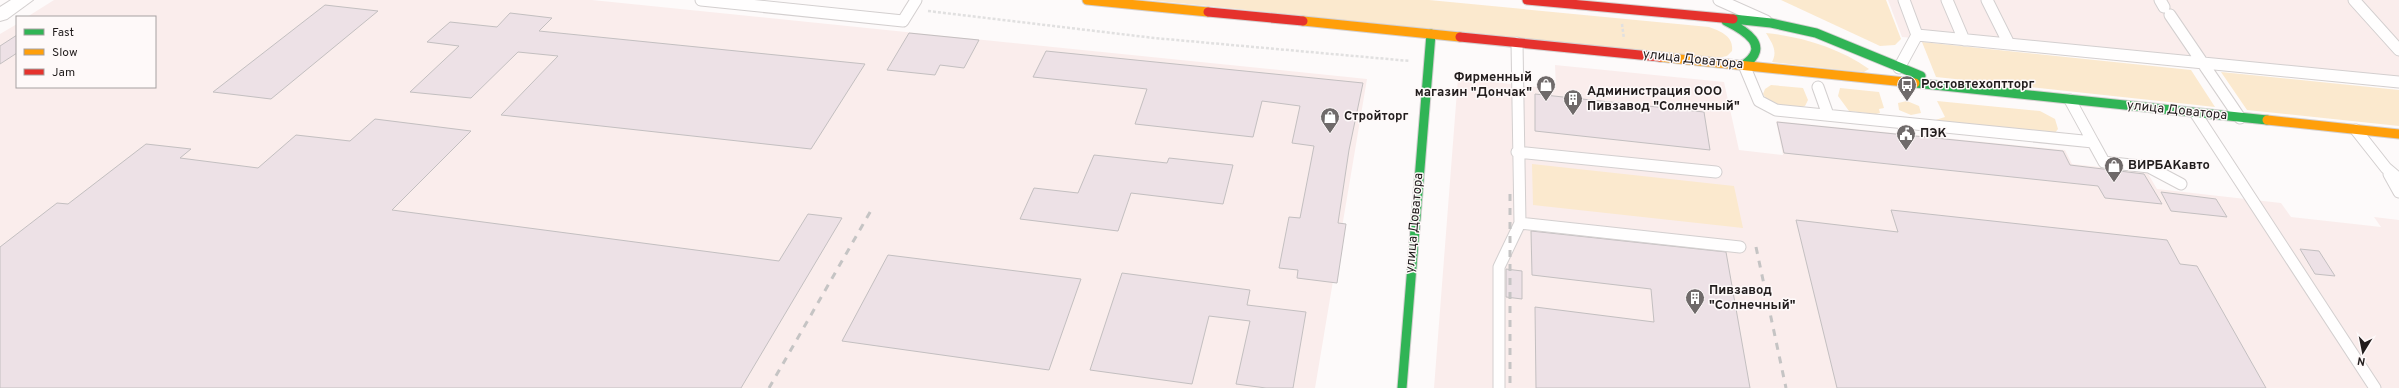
<svg xmlns="http://www.w3.org/2000/svg" width="2399" height="388" font-family="Overpass,sans-serif">
  <style>
    .built { fill: #faedec }
    .green { fill: #fbe9ce }
    .building { fill: #ede1e6; stroke: #c3bfc0 }
    .lines { fill: none; stroke-linecap: round; stroke-linejoin: round }
    .lane-casing { stroke: #d3cfcf; stroke-width: 13 }
    .street-casing { stroke: #d3cfcf; stroke-width: 2 }
    .fast-casing { stroke: #d3cfcf; stroke-width: 11 }
    .slow-casing { stroke: #d3cfcf; stroke-width: 11 }
    .jam-casing { stroke: #d3cfcf; stroke-width: 11 }
    .path { stroke: #e1e0e0; stroke-width: 2.5; stroke-dasharray: 3 2; stroke-linecap: butt }
    .lane { stroke: #fffefe; stroke-width: 11 }
    .street { fill: #fffefe; fill-rule: evenodd }
    .fast { stroke: #30b455; stroke-width: 9 }
    .slow { stroke: #ff9f0a; stroke-width: 9 }
    .jam { stroke: #e5322d; stroke-width: 9 }
    .rail { stroke: #c5c4c4; stroke-width: 3; stroke-dasharray: 7 7; stroke-linecap: butt }
    .labels { text-anchor: middle; dominant-baseline: central; stroke-width: 3; stroke-linejoin: round; paint-order: stroke }
    .street-label { font-size: 13px; fill: #221d1d; stroke: #fef9f9 }
    .poi-label { font-size: 13px; font-weight: bold; fill: #221d1d; stroke: #fef9f9; text-anchor: start }
  </style>
  <rect width="100%" height="100%" fill="#fdfafa"/>
  <path class="built" d="M 54,0 L 592,0 L 1367,79 L 1315,388 L 0,388 L 0,34 L 17,24 L 17,87 L 155,87 L 155,17 L 27,17 Z
    M 1888,0 L 2351,0 L 2399,52 L 2399,86 L 1902,37 Z
    M 2360,0 L 2399,0 L 2399,43 Z
    M 1555,65 L 1724,82 L 1739,150 L 1783,155 L 1776,121 L 2065,150 L 2072,164 L 2147,172 L 2157,189 L 2281,203 L 2291,217 L 2381,227 L 2374,217 L 2399,220 L 2399,388 L 1434,388 L 1458,78 L 1556,89 Z"/>
  <path class="green" d="M 1148,0 L 1429,0 L 1709,27 C 1720,31 1734,36 1732,51 L 1727,56 L 1718,58 Z
    M 1781,0 L 1886,0 L 1901,39 L 1895,45 L 1880,46 Z
    M 1766,33 C 1803,37 1839,48 1869,69 L 1864,72 L 1851,71 L 1772,62 C 1778,51 1772,43 1766,33 Z
    M 1922,42 L 2191,70 L 2215,107 L 1936,77 Z
    M 2221,72 L 2399,90 L 2399,126 L 2247,110 Z
    M 1771,85 L 1803,88 L 1808,100 L 1805,106 C 1791,112 1771,108 1763,94 L 1765,89 Z
    M 1840,88 L 1879,92 L 1884,108 L 1879,109 L 1880,113 L 1876,114 L 1849,111 L 1838,96 Z
    M 1907,101 L 1919,106 L 1921,113 L 1911,115 L 1899,110 L 1898,103 Z
    M 1937,101 L 2040,111 L 2055,119 L 2058,129 L 2054,134 L 1929,122 L 1945,117 Z
    M 1532,164 L 1734,186 L 1743,228 L 1533,205 Z"/>
  <path class="building" d="M 325,5 L 378,11 L 271,99 L 213,92 Z
    M 510,13 L 552,18 L 539,31 L 865,64 L 811,149 L 501,115 L 558,56 L 518,52 L 471,98 L 410,92 L 459,46 L 427,42 L 450,22 L 497,27 Z
    M 909,33 L 979,40 L 964,68 L 940,65 L 935,75 L 887,70 Z
    M 17,35 L 17,53 L 0,64 L 0,46 Z
    M 1046,51 L 1363,83 L 1349,150 L 1338,223 L 1346,224 L 1337,283 L 1297,278 L 1298,270 L 1279,268 L 1289,217 L 1300,218 L 1314,146 L 1292,143 L 1300,106 L 1262,101 L 1253,137 L 1135,124 L 1147,89 L 1033,77 Z
    M 1535,94 L 1704,112 L 1710,150 L 1535,131 Z
    M 375,119 L 471,131 L 392,210 L 779,261 L 808,214 L 842,218 L 741,388 L 0,388 L 0,247 L 57,203 L 68,204 L 146,144 L 191,149 L 180,158 L 258,168 L 296,135 L 350,141 Z
    M 1777,122 L 2063,151 L 2070,165 L 2144,174 L 2162,204 L 2105,198 L 2098,186 L 1784,153 Z
    M 1094,155 L 1167,163 L 1169,158 L 1233,165 L 1223,204 L 1131,193 L 1118,231 L 1020,219 L 1034,188 L 1078,193 Z
    M 2161,192 L 2216,199 L 2227,217 L 2171,211 Z
    M 1891,210 L 2167,240 L 2180,264 L 2197,266 L 2266,388 L 1837,388 L 1796,220 L 1898,232 Z
    M 1531,231 L 1726,252 L 1750,388 L 1536,388 L 1535,307 L 1654,322 L 1651,289 L 1532,275 Z
    M 2300,249 L 2319,251 L 2335,276 L 2315,274 Z
    M 888,255 L 1081,279 L 1049,370 L 842,341 Z
    M 1506,269 L 1522,271 L 1522,299 L 1506,297 Z
    M 1122,273 L 1250,290 L 1247,305 L 1306,312 L 1293,388 L 1266,388 L 1236,384 L 1250,321 L 1209,316 L 1192,384 L 1090,370 Z"/>
  <g class="lines">
    <g class="lane-casing">
      <path id="lane" d="M 701,0 L 903,21 L 916,0
        M 1719,0 L 1766,21
        M 1904,0 L 1917,35
        M 1947,0 L 1964,40
        M 1987,0 L 2009,44
        M 2160,0 L 2164,7
        M 2354,0 L 2399,50
        M 2170,15 L 2240,118
        M 1517,43 L 1520,223 L 1740,247
        M 1744,65 L 1759,101 L 1776,110 L 2093,142 L 2070,100
        M 1899,68 L 1917,35 L 2399,82
        M 1818,87 L 1828,115
        M 2196,114 L 2375,388
        M 2356,130 L 2386,168 L 2399,179
        M 2093,142 L 2104,162 L 2149,167 L 2181,184
        M 1517,152 L 1716,172
        M 2389,174 L 2399,192
        M 1499,388 L 1499,267 L 1520,223"/>
    </g>
    <g class="street-casing">
      <path id="street" d="M 11,0 L 33,0 L 7,19 L 0,21 L 0,7 Z"/>
    </g>
    <g class="fast-casing">
      <path id="fast" d="M 1733,19 L 1771,23 L 1816,33 L 1921,76
        M 1726,21 C 1746,31 1771,46 1744,65
        M 1915,83 L 2267,120
        M 1402,388 L 1431,34"/>
    </g>
    <g class="slow-casing">
      <path id="slow" d="M 1087,0 L 1208,12
        M 1303,21 L 1460,37
        M 1660,57 L 1915,83
        M 2267,120 L 2399,134"/>
    </g>
    <g class="jam-casing">
      <path id="jam" d="M 1527,0 L 1733,19
        M 1208,12 L 1303,21
        M 1460,37 L 1660,57"/>
    </g>
    <path class="path" d="M 928,11 L 1154,38 L 1410,61
      M 1622,24 L 1624,39"/>
    <use href="#lane" class="lane"/>
    <use href="#street" class="street"/>
    <use href="#fast" class="fast"/>
    <use href="#slow" class="slow"/>
    <use href="#jam" class="jam"/>
    <path class="rail" d="M 1510,194 L 1510,388
      M 1756,247 L 1786,388
      M 769,388 L 873,207"/>
  </g>
  <defs>
    <g id="shop-pin" transform="scale(1)"><path d="M0 17L-7.5 6A9.5 9.5 0 1 1 7.5 6Z" fill="#6f6a6a" stroke="#fef9f9"/><path d="M-5-2.5h2.3a2.7 3.5 0 0 1 5.4 0H5L5.5 6h-11ZM-1.5-2.5h3a1.5 2.3 0 0 0-3 0Z" fill="#fff"/></g>
    <g id="bus-pin" transform="scale(1)"><path d="M0 17L-7.5 6A9.5 9.5 0 1 1 7.5 6Z" fill="#6f6a6a" stroke="#fef9f9"/><path d="M-5-6H5V4H4V6H2V4H-2V6H-4V4H-5ZM-3.5-4V0h7V-4ZM-3.5 1.2v1.5H-2V1.2ZM2 1.2v1.5H3.5V1.2Z" fill="#fff"/></g>
    <g id="building-pin" transform="scale(1)"><path d="M0 17L-7.5 6A9.5 9.5 0 1 1 7.5 6Z" fill="#6f6a6a" stroke="#fef9f9"/><path d="M-4-6H4V6H1V3H-1V6H-4ZM-2.5-4.3h1.7v1.8h-1.7ZM.8-4.3h1.7v1.8H.8ZM-2.5-1h1.7V.8h-1.7ZM.8-1h1.7V.8H.8Z" fill="#fff"/></g>
    <g id="civic-pin" transform="scale(1)"><path d="M0 17L-7.5 6A9.5 9.5 0 1 1 7.5 6Z" fill="#6f6a6a" stroke="#fef9f9"/><path d="M-.6-6.5H3V-4.5H.6V-3L4-1V1h2V6H-6V1h2V-1L-.6-3ZM-1.2 2.5V6h2.4V2.5Z" fill="#fff"/></g>
  </defs>
  <g fill-rule="evenodd">
    <use href="#shop-pin" x="1546" y="85"/>
    <use href="#bus-pin" x="1907" y="85"/>
    <use href="#building-pin" x="1573" y="99"/>
    <use href="#shop-pin" x="1330" y="117"/>
    <use href="#civic-pin" x="1906" y="134"/>
    <use href="#shop-pin" x="2114" y="166"/>
    <use href="#building-pin" x="1695" y="298"/>
  </g>
  <g class="labels">
    <g class="street-label">
      <text transform="translate(1693 60) rotate(6)">улица Доватора</text>
      <text transform="translate(2177 111) rotate(6)">улица Доватора</text>
      <text transform="translate(1415 223) rotate(-85)">улица Доватора</text>
    </g>
    <g class="poi-label">
      <text x="1532" y="78" text-anchor="end">Фирменный<tspan x="1532" dy="15">магазин "Дончак"</tspan></text>
      <text x="1921" y="85">Ростовтехоптторг</text>
      <text x="1587" y="92">Администрация ООО<tspan x="1587" dy="15">Пивзавод "Солнечный"</tspan></text>
      <text x="1344" y="117">Стройторг</text>
      <text x="1920" y="134">ПЭК</text>
      <text x="2128" y="166">ВИРБАКавто</text>
      <text x="1709" y="291">Пивзавод<tspan x="1709" dy="15">"Солнечный"</tspan></text>
    </g>
  </g>
  <rect x="16" y="16" width="140" height="72" fill="#fef9f9" stroke="#a6a1a1"/>
  <rect x="24" y="29" width="20" height="6" fill="#30b455" stroke="#a6a1a1"/>
  <text x="52" y="36" font-size="12" fill="#221d1d">Fast</text>
  <rect x="24" y="49" width="20" height="6" fill="#ff9f0a" stroke="#a6a1a1"/>
  <text x="52" y="56" font-size="12" fill="#221d1d">Slow</text>
  <rect x="24" y="69" width="20" height="6" fill="#e5322d" stroke="#a6a1a1"/>
  <text x="52" y="76" font-size="12" fill="#221d1d">Jam</text>
  <g transform="translate(2363 352) rotate(190)" stroke="#fef9f9" stroke-width="3" paint-order="stroke">
  <path d="M0-3L7 15L0 10L-7 15Z" fill="#221d1d"/>
  <text y="-6" font-size="11" font-weight="bold" text-anchor="middle" fill="#221d1d">N</text>
  </g>
</svg>
